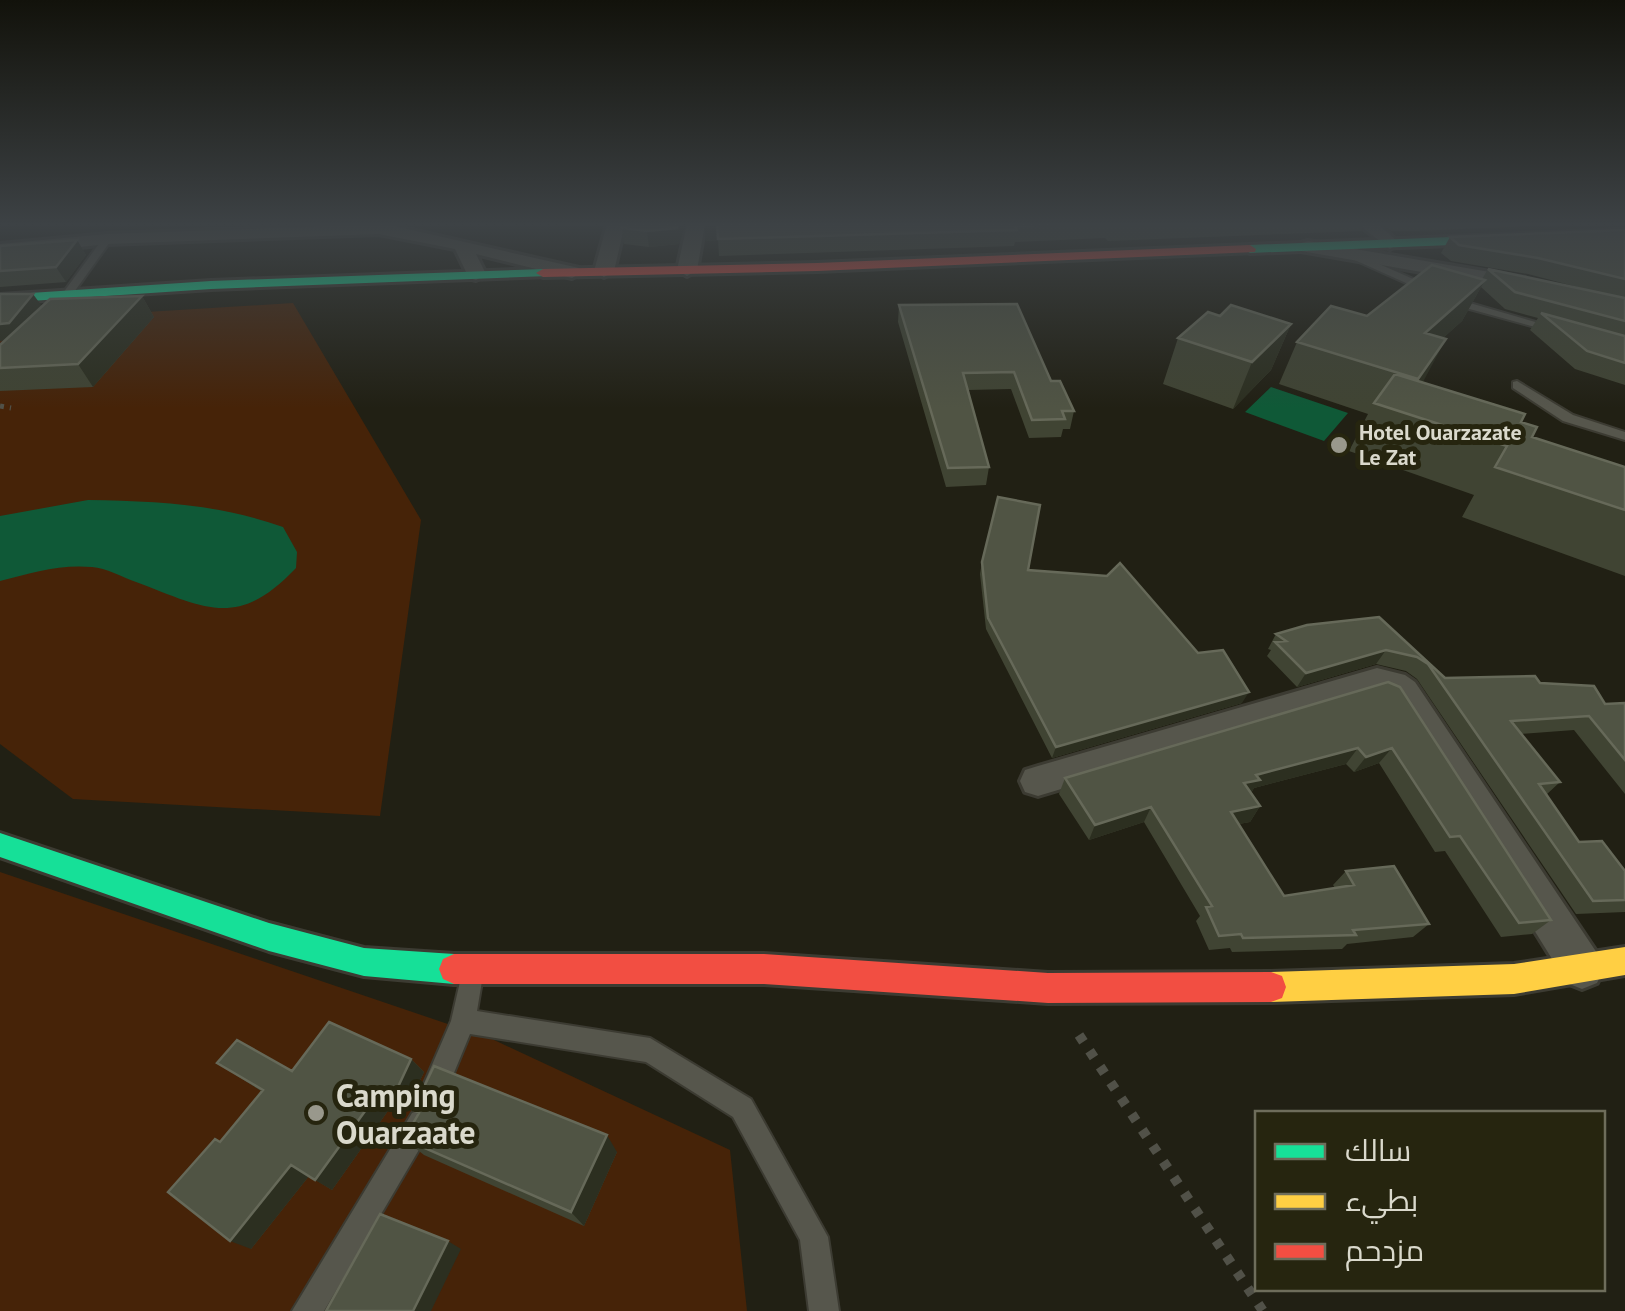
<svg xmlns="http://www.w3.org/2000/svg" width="1625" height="1311" font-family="'PT Sans',Cairo,sans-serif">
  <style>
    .green { fill: #462308 }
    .water { fill: #0f5937 }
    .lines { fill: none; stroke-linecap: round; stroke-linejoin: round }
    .lane-casing { stroke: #3c3b32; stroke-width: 4 }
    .street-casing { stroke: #3c3b32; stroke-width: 6 }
    .fast-casing { stroke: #3c3b32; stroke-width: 6 }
    .slow-casing { stroke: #3c3b32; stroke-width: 6 }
    .jam-casing { stroke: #3c3b32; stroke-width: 6 }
    .path-far1 { stroke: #515148; stroke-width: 5; stroke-dasharray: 4 6; stroke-linecap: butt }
    .path { stroke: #515148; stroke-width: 10; stroke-dasharray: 8 11; stroke-linecap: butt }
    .lane { fill: #56564c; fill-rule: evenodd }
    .street { fill: #56564c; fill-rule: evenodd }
    .fast { fill: #16e098; fill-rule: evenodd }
    .slow { fill: #ffcf43; fill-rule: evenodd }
    .jam { fill: #f24e42; fill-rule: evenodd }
    .wall { fill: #404433 }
    .shaded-wall { fill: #2c2f20 }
    .building { fill: #505444; stroke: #666959; stroke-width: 2.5 }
    .poi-dot { fill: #99988c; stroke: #26250f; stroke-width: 4 }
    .labels { text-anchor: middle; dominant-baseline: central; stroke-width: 10; stroke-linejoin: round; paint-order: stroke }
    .far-poi-label { font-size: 22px; font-weight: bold; fill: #dad9cc; stroke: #26250f; text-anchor: start }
    .near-poi-label { font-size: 32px; font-weight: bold; fill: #dad9cc; stroke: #26250f; text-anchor: start }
  </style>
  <rect width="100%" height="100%" fill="#212014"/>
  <path class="green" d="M 293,303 L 421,520 L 380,816 L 73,799 L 0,744 L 0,321 Z
    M 0,872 L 492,1039 L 730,1150 L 747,1311 L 0,1311 Z"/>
  <path class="water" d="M 1271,387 L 1348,413 L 1324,441 L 1245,412 Z
    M 88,500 C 155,501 219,504 283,527 L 297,552 L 296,568 C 238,629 207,609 136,582 C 122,577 106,568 92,567 C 60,564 30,573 0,581 L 0,516 Z"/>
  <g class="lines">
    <g class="lane-casing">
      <path id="lane" d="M 104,237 L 112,239 L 72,295 L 64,295 L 63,293 Z
        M 1352,252 L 1463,301 L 1563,330 L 1557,333 L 1455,305 L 1348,257 L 1347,255 Z
        M 1517,381 L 1573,415 L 1625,432 L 1625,440 L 1563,421 L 1513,388 L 1513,382 Z
        M 470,969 L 478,973 L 482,981 L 477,1011 L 650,1038 L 751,1099 L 828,1237 L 839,1311 L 809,1311 L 800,1240 L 733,1117 L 646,1062 L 470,1034 L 444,1097 L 435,1101 L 426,1097 L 422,1088 L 451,1021 L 462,973 Z
        M 421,1109 L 430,1113 L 434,1122 L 430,1131 L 324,1311 L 292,1311 L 412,1113 Z"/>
    </g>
    <g class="street-casing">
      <path id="street" d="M 385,224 L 579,268 L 582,272 L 572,278 L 476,254 L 486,274 L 476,280 L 469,278 L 455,249 L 379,234 L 107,244 L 0,256 L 0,244 L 107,234 Z
        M 607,224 L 625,224 L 614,271 L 604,277 L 594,271 Z
        M 687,224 L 705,224 L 697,270 L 687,276 L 677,270 Z
        M 1358,224 L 1378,224 L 1399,243 L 1390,249 Z
        M 1308,241 L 1525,278 L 1535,284 L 1525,290 L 1301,251 L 1301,243 Z
        M 1377,668 L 1405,675 L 1415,682 L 1597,953 L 1604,968 L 1597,983 L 1582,989 L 1567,983 L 1391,700 L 1377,694 L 1038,796 L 1025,792 L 1020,781 L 1025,770 L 1038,766 Z"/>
    </g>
    <g class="fast-casing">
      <path id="fast" d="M 1625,230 L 1625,238 L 1250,253 L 1244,249 L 1250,245 Z
        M 543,269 L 550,273 L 548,276 L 211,289 L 0,303 L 0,295 L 211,281 Z
        M 0,833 L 269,923 L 364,948 L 454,954 L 465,959 L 469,969 L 465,979 L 454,984 L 364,976 L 269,951 L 0,857 Z"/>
    </g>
    <g class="slow-casing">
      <path id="slow" d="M 1625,947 L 1625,975 L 1514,994 L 1271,1002 L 1260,998 L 1256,987 L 1260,976 L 1271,972 L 1514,964 Z"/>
    </g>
    <g class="jam-casing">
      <path id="jam" d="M 1250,245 L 1256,249 L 1255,252 L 817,271 L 543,277 L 536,273 L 543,269 L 817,263 Z
        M 454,954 L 764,954 L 1048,973 L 1271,972 L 1282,976 L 1286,987 L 1282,998 L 1271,1002 L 1048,1003 L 764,984 L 454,984 L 443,979 L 439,969 L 443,959 Z"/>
    </g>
    <path class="path-far1" d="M 0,406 L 11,408"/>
    <path class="path" d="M 1079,1035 L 1263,1311"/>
    <use href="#lane" class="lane"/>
    <use href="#street" class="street"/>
    <use href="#fast" class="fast"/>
    <use href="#slow" class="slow"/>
    <use href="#jam" class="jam"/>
  </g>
  <path class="wall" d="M 558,224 L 604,224 L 558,226 Z
    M 686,224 L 679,244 L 649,247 L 624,244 L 622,228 Z
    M 705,224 L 1364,224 L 1361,231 L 1108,241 L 1105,238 L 1015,242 L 1014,246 L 719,256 L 718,240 L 706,241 Z
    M 1383,224 L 1580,224 L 1416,231 L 1391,231 Z
    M 1625,230 L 1625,385 L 1575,369 L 1530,330 L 1538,318 L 1505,309 L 1481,287 L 1462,321 L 1443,338 L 1422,382 L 1521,422 L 1532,437 L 1625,467 L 1625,576 L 1462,517 L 1474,495 L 1349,451 L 1368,414 L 1279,384 L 1297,342 L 1367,316 L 1482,279 L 1488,269 L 1604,294 L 1528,274 L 1451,261 L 1441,253 L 1450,237 Z
    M 77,240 L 86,255 L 66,282 L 0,287 L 0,246 Z
    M 142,296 L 154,317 L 93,387 L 0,391 L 0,345 L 42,307 Z
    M 899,305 L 1051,381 L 1074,411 L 1070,429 L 1063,429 L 1061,437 L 1029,438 L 1011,389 L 968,390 L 989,467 L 986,485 L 946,487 L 898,322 Z
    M 1220,316 L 1291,324 L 1271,370 L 1233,409 L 1163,384 L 1178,338 Z
    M 982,562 L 1028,570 L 1198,653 L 1242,703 L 1052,758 L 986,629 L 980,574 Z
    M 1379,617 L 1445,678 L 1540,683 L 1605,704 L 1625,703 L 1625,794 L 1574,730 L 1521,734 L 1560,782 L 1546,795 L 1579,842 L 1625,871 L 1625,912 L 1576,914 L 1417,679 L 1406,671 L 1376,664 L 1297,687 L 1267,656 L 1271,650 L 1268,649 L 1276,634 Z
    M 1388,682 L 1551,920 L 1532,934 L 1501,937 L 1445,851 L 1435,852 L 1379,763 L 1354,772 L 1346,764 L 1254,788 L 1251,793 L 1260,806 L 1250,822 L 1239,824 L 1284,896 L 1335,888 L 1333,885 L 1346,871 L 1429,924 L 1413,937 L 1347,944 L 1342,949 L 1232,952 L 1230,948 L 1209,950 L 1196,921 L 1200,916 L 1144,822 L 1089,840 L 1059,794 L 1065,778 Z
    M 411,1059 L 424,1072 L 404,1115 L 390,1108 L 332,1190 L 309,1176 L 251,1249 L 220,1142 L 261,1091 L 217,1063 L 292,1071 Z
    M 413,1110 L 617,1152 L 584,1226 L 424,1155 L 404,1139 L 418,1114 Z"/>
  <path class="shaded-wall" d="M 678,224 L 686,224 L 679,244 L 649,247 L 647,231 Z
    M 717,224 L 718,240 L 706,241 L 704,225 Z
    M 77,240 L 86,255 L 66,282 L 56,267 Z
    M 1485,280 L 1462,321 L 1402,375 L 1425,333 Z
    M 33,294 L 44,309 L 20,339 L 0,341 L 0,324 Z
    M 142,296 L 154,317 L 93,387 L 78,364 Z
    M 1291,324 L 1271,370 L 1233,409 L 1252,362 Z
    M 1446,339 L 1423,382 L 1401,412 L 1418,379 Z
    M 1386,650 L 1376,664 L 1297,687 L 1306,673 Z
    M 1249,692 L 1242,703 L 1052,758 L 1056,747 Z
    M 1358,748 L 1346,764 L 1254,788 L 1250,795 L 1244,783 L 1256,775 Z
    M 1392,748 L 1379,763 L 1354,772 L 1366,757 Z
    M 1260,806 L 1250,822 L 1222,827 L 1231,812 Z
    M 1151,807 L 1144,822 L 1089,840 L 1095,825 Z
    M 411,1059 L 424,1072 L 404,1115 L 391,1102 Z
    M 376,1096 L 390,1108 L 332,1190 L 315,1180 Z
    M 607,1135 L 617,1152 L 584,1226 L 571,1212 Z
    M 291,1165 L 309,1176 L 251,1249 L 230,1241 Z
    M 448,1241 L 461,1249 L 431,1311 L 413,1311 Z"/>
  <path class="building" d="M 623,224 L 678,224 L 677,228 L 647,231 L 622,228 Z
    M 717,224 L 1055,224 L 1015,226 L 1017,230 L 718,239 Z
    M 1625,230 L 1625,279 L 1538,258 L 1459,245 L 1450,237 Z
    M 77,240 L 56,267 L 0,271 L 0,246 Z
    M 1432,265 L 1485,280 L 1425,333 L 1446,339 L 1418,379 L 1297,342 L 1331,306 L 1367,316 Z
    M 1488,269 L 1625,298 L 1625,321 L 1515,292 Z
    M 0,294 L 33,294 L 9,323 L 0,324 Z
    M 142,296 L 78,364 L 0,368 L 0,345 L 50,299 Z
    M 1017,304 L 1051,381 L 1060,381 L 1074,411 L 1062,411 L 1065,419 L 1032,420 L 1014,372 L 963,373 L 989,467 L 948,468 L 899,305 Z
    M 1231,305 L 1291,324 L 1252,362 L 1178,338 L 1208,312 L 1220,316 Z
    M 1541,313 L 1625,336 L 1625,363 L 1587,351 Z
    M 1395,374 L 1525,414 L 1521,422 L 1537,427 L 1532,437 L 1625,467 L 1625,510 L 1495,467 L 1507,446 L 1374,403 Z
    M 998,497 L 1040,505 L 1028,570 L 1107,576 L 1120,563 L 1198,653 L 1223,650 L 1249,692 L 1056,747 L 988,618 L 982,562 Z
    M 1379,617 L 1445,678 L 1535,676 L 1540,683 L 1594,686 L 1605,704 L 1625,703 L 1625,760 L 1589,716 L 1511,721 L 1560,782 L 1539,784 L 1579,842 L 1602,841 L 1625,871 L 1625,900 L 1593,901 L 1428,664 L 1417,657 L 1386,650 L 1306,673 L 1275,642 L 1286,641 L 1276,634 L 1307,625 Z
    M 1388,682 L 1400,687 L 1551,920 L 1519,923 L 1460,836 L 1450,837 L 1392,748 L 1366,757 L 1358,748 L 1256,775 L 1260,780 L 1244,783 L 1260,806 L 1231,812 L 1284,896 L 1354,885 L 1346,871 L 1394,866 L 1429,924 L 1353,930 L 1356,935 L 1243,938 L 1241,934 L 1219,936 L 1206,907 L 1212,906 L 1151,807 L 1095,825 L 1065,778 Z
    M 329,1022 L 411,1059 L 391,1102 L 376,1096 L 315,1180 L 291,1165 L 230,1241 L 168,1192 L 215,1139 L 220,1142 L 263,1090 L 217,1063 L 237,1040 L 292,1071 Z
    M 434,1066 L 607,1135 L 571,1212 L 404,1139 L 419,1113 L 413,1110 Z
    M 380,1214 L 448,1241 L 413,1311 L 326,1311 Z"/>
  <linearGradient id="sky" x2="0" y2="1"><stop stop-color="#12120b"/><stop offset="0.55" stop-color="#3d4245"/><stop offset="1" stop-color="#3d4245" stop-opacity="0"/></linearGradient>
  <rect width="1625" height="408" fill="url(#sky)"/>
  <g class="poi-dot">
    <circle cx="1339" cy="445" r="10"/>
    <circle cx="316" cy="1113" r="10"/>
  </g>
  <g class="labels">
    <g class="far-poi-label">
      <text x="1359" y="432">Hotel Ouarzazate<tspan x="1359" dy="25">Le Zat</tspan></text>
    </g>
    <g class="near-poi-label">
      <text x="336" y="1095">Camping<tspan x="336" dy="37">Ouarzaate</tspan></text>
    </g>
  </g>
  <rect x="1255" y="1111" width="350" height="180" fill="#26250f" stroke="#6e6d5b" stroke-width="2.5"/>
  <rect x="1275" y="1144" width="50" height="15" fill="#16e098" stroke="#6e6d5b" stroke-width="2.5"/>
  <text x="1345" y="1161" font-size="30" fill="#dad9cc">سالك</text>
  <rect x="1275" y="1194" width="50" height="15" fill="#ffcf43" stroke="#6e6d5b" stroke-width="2.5"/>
  <text x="1345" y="1211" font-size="30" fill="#dad9cc">بطيء</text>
  <rect x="1275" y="1244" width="50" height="15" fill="#f24e42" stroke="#6e6d5b" stroke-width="2.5"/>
  <text x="1345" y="1261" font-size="30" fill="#dad9cc">مزدحم</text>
</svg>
